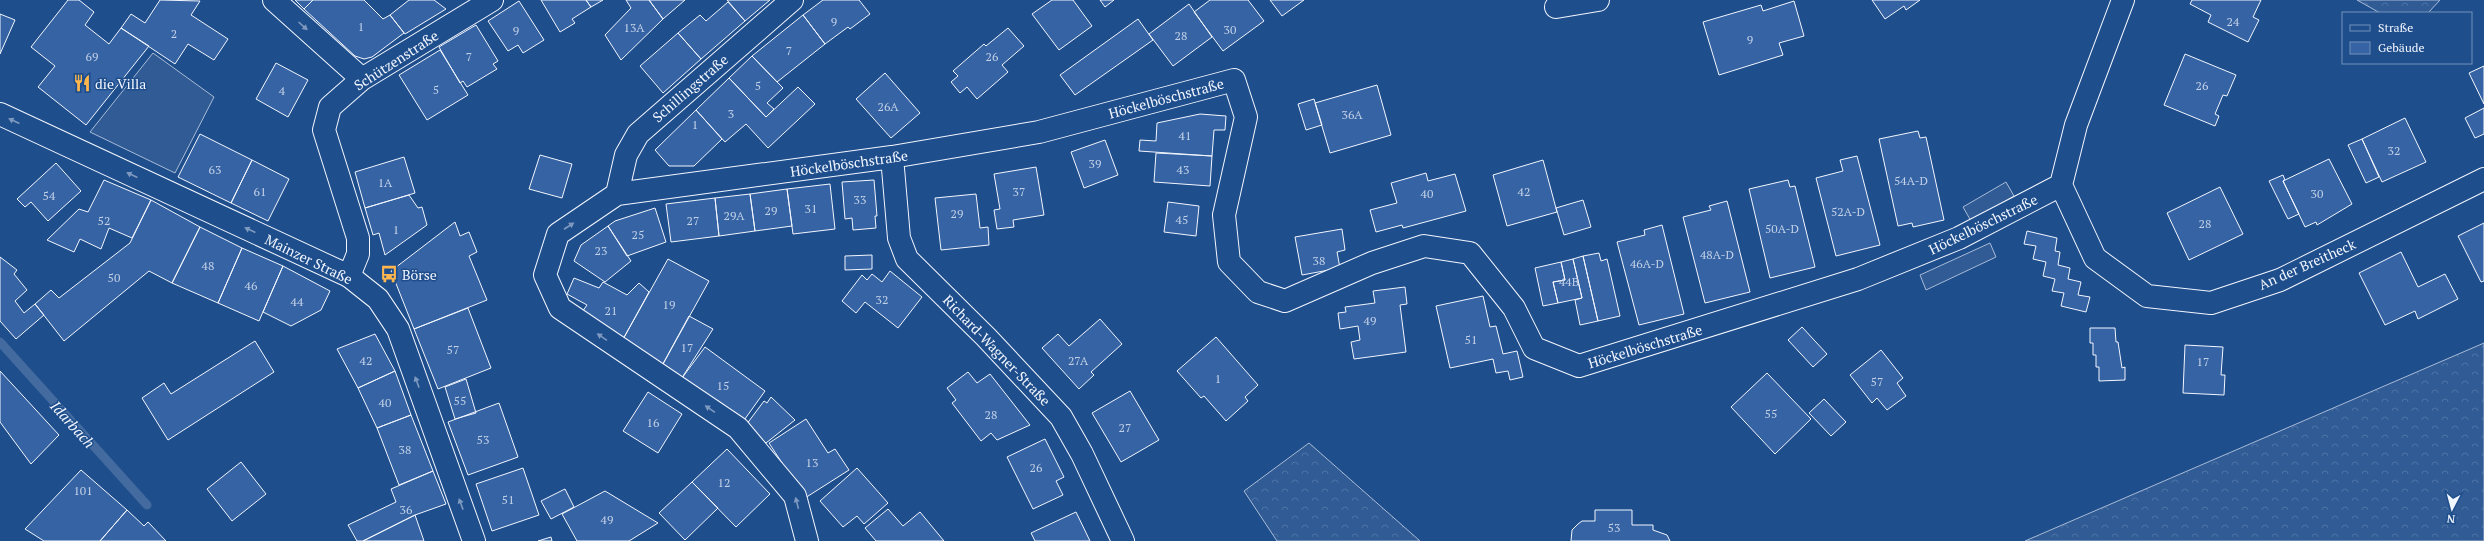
<svg xmlns="http://www.w3.org/2000/svg" width="2484" height="541" font-family="'PT Serif',serif">
  <style>
    .built { fill: #305b95; stroke: #a8bbd7 }
    .forest { fill: url(#forest-crowns); stroke: #a8bbd7 }
    .lines { fill: none; stroke-linecap: round; stroke-linejoin: round }
    .stream { stroke: #446ba0; stroke-width: 9 }
    .building { fill: #3563a3; stroke: #f2f6ff }
    .street-casing { stroke: #f2f6ff; stroke-width: 24 }
    .primary-casing { stroke: #f2f6ff; stroke-width: 24 }
    .street { stroke: #1f4e8c; stroke-width: 22 }
    .primary { stroke: #1f4e8c; stroke-width: 22 }
    .oneway { fill: #7e9ac0 }
    .labels { text-anchor: middle; dominant-baseline: central; stroke-width: 3; stroke-linejoin: round; paint-order: stroke }
    .number-label { font-size: 12px; fill: #c3d1e8 }
    .street-label { font-size: 14px; fill: #f2f6ff; stroke: #1f4e8c }
    .poi-label { font-size: 14px; fill: #f2f6ff; stroke: #1f4e8c; text-anchor: start }
    .water-label { font-size: 15px; font-style: italic; fill: #f2f6ff; stroke: #1f4e8c }
  </style>
  <defs>
    <pattern id="forest-crowns" width="20" height="18" patternUnits="userSpaceOnUse"><rect width="20" height="18" fill="#305b95"/><path d="M2 6a3 3 0 1 1 6 0M12 15a3 3 0 1 1 6 0" fill="none" stroke="#4e73a5"/></pattern>
  </defs>
  <rect width="100%" height="100%" fill="#1f4e8c"/>
  <path class="built" d="M 153,53 L 214,97 L 175,173 L 90,132 Z
    M 2006,182 L 2014,196 L 1971,221 L 1963,207 Z
    M 1990,243 L 1996,257 L 1926,290 L 1920,275 Z"/>
  <path class="forest" d="M 2357,0 L 2440,0 L 2428,13 L 2380,13 Z
    M 2484,343 L 2484,541 L 2025,541 Z
    M 1309,443 L 1420,541 L 1277,541 L 1244,491 Z"/>
  <g class="lines">
    <path class="stream" d="M 0,342 L 147,505"/>
  </g>
  <path class="building" d="M 68,0 L 79,0 L 94,12 L 85,25 L 109,44 L 121,28 L 149,46 L 86,125 L 38,87 L 55,66 L 31,47 Z
    M 160,0 L 200,1 L 191,15 L 228,39 L 214,60 L 188,44 L 175,64 L 121,28 L 131,14 L 145,23 Z
    M 295,0 L 313,0 L 304,9 Z
    M 313,0 L 364,0 L 383,19 L 390,15 L 404,33 L 372,57 L 364,59 L 355,56 L 304,9 Z
    M 409,0 L 434,0 L 446,9 L 405,34 L 390,15 Z
    M 541,0 L 586,0 L 591,7 L 572,19 L 575,23 L 560,32 Z
    M 586,0 L 603,0 L 591,7 Z
    M 626,0 L 649,0 L 663,19 L 621,60 L 605,35 L 631,8 Z
    M 649,0 L 685,0 L 663,19 Z
    M 727,0 L 770,0 L 745,21 Z
    M 823,0 L 859,0 L 870,14 L 850,29 L 848,27 L 825,44 L 803,15 Z
    M 1052,0 L 1073,0 L 1092,26 L 1059,50 L 1032,14 Z
    M 1100,0 L 1114,0 L 1105,7 Z
    M 1210,0 L 1248,0 L 1264,21 L 1223,51 L 1194,12 Z
    M 1270,0 L 1304,0 L 1282,16 Z
    M 1872,0 L 1920,0 L 1906,10 L 1904,6 L 1885,19 Z
    M 2192,0 L 2261,0 L 2253,17 L 2259,20 L 2248,42 L 2208,22 L 2211,15 L 2190,4 Z
    M 519,1 L 544,40 L 523,53 L 518,45 L 508,51 L 488,21 Z
    M 1794,1 L 1804,36 L 1779,43 L 1783,55 L 1719,75 L 1703,22 L 1761,5 L 1763,11 Z
    M 728,2 L 745,21 L 701,59 L 678,33 L 700,15 L 706,21 Z
    M 1189,4 L 1212,37 L 1173,66 L 1149,34 Z
    M 0,14 L 15,20 L 0,54 Z
    M 803,15 L 825,44 L 777,82 L 752,56 Z
    M 1138,19 L 1153,40 L 1075,95 L 1060,75 Z
    M 476,25 L 498,61 L 493,64 L 497,69 L 467,87 L 463,81 L 460,83 L 439,47 Z
    M 1008,28 L 1024,46 L 1002,65 L 1008,72 L 977,99 L 967,87 L 960,93 L 951,82 L 958,76 L 953,71 L 984,44 L 986,46 Z
    M 678,33 L 701,59 L 663,93 L 640,66 Z
    M 440,50 L 468,95 L 427,120 L 399,75 Z
    M 2185,54 L 2236,75 L 2227,96 L 2223,95 L 2215,114 L 2219,116 L 2215,126 L 2164,105 Z
    M 752,56 L 783,88 L 767,103 L 774,109 L 766,117 L 729,78 Z
    M 276,63 L 308,80 L 288,117 L 256,99 Z
    M 2484,66 L 2484,104 L 2469,73 Z
    M 885,73 L 920,113 L 891,138 L 856,99 Z
    M 729,78 L 766,117 L 798,87 L 815,104 L 768,148 L 746,124 L 725,142 L 696,110 Z
    M 1377,85 L 1391,135 L 1330,153 L 1315,103 Z
    M 1314,99 L 1322,125 L 1306,130 L 1298,104 Z
    M 2484,108 L 2484,134 L 2475,138 L 2465,118 Z
    M 696,110 L 722,139 L 694,166 L 669,166 L 655,150 Z
    M 1200,114 L 1226,116 L 1225,130 L 1214,130 L 1212,156 L 1139,151 L 1140,140 L 1156,141 L 1157,123 Z
    M 2405,118 L 2426,162 L 2382,182 L 2362,139 Z
    M 1918,131 L 1920,138 L 1926,137 L 1944,220 L 1913,227 L 1912,223 L 1898,226 L 1879,139 Z
    M 200,134 L 252,160 L 231,203 L 178,177 Z
    M 2362,139 L 2379,177 L 2366,183 L 2348,145 Z
    M 1105,140 L 1118,175 L 1084,188 L 1071,152 Z
    M 1156,153 L 1212,156 L 1210,186 L 1154,182 Z
    M 540,155 L 572,164 L 562,198 L 529,189 Z
    M 1857,156 L 1880,245 L 1836,256 L 1816,178 L 1843,171 L 1840,160 Z
    M 404,157 L 415,193 L 365,208 L 355,172 Z
    M 2329,159 L 2352,204 L 2317,225 L 2316,222 L 2305,227 L 2283,181 Z
    M 252,160 L 289,179 L 268,221 L 231,203 Z
    M 1543,160 L 1557,212 L 1507,226 L 1493,175 Z
    M 56,163 L 81,191 L 48,221 L 31,202 L 25,207 L 17,199 Z
    M 1036,167 L 1044,215 L 1013,220 L 1014,227 L 997,229 L 994,210 L 1000,209 L 994,174 Z
    M 1426,173 L 1428,181 L 1455,174 L 1466,211 L 1403,228 L 1402,225 L 1376,232 L 1370,210 L 1397,203 L 1391,183 Z
    M 2283,175 L 2285,180 L 2283,181 L 2299,214 L 2288,219 L 2269,181 Z
    M 104,180 L 151,200 L 132,238 L 109,228 L 101,249 L 80,239 L 74,252 L 47,240 L 79,209 L 88,212 Z
    M 874,180 L 877,216 L 875,216 L 876,228 L 853,230 L 852,218 L 845,219 L 842,182 Z
    M 1788,180 L 1790,187 L 1795,186 L 1815,267 L 1770,278 L 1749,189 Z
    M 830,184 L 835,229 L 793,234 L 787,189 Z
    M 2220,187 L 2243,234 L 2189,260 L 2167,213 Z
    M 787,189 L 792,226 L 755,231 L 750,194 Z
    M 750,194 L 755,231 L 719,236 L 715,198 Z
    M 976,194 L 980,228 L 988,227 L 989,245 L 941,250 L 935,198 Z
    M 409,195 L 418,208 L 422,207 L 427,225 L 385,255 L 379,233 L 373,235 L 365,208 Z
    M 715,198 L 719,236 L 671,242 L 666,204 Z
    M 151,200 L 200,227 L 172,283 L 149,271 L 64,341 L 35,304 L 51,290 L 59,298 L 130,243 Z
    M 1583,200 L 1591,227 L 1564,235 L 1556,208 Z
    M 1727,201 L 1750,292 L 1705,303 L 1683,217 L 1711,210 L 1709,206 Z
    M 1168,202 L 1199,206 L 1196,236 L 1164,232 Z
    M 655,208 L 666,242 L 627,256 L 608,226 L 615,221 Z
    M 455,222 L 460,236 L 469,232 L 477,252 L 469,256 L 487,300 L 414,329 L 391,271 Z
    M 2484,223 L 2484,281 L 2481,282 L 2458,236 Z
    M 1662,225 L 1684,314 L 1639,325 L 1617,242 L 1645,235 L 1644,230 Z
    M 608,226 L 631,261 L 605,282 L 574,261 L 581,245 Z
    M 200,227 L 242,248 L 218,303 L 172,283 Z
    M 1342,229 L 1345,250 L 1337,252 L 1340,268 L 1302,275 L 1295,237 Z
    M 2027,231 L 2057,238 L 2055,251 L 2060,252 L 2058,265 L 2070,268 L 2068,279 L 2081,282 L 2078,295 L 2090,297 L 2086,312 L 2061,306 L 2064,293 L 2052,291 L 2055,279 L 2043,276 L 2046,262 L 2033,259 L 2036,246 L 2024,244 Z
    M 242,248 L 283,266 L 259,321 L 218,303 Z
    M 2401,252 L 2418,287 L 2445,274 L 2458,299 L 2418,319 L 2415,311 L 2385,325 L 2359,273 Z
    M 1599,253 L 1601,261 L 1607,259 L 1620,316 L 1598,321 L 1583,256 Z
    M 872,255 L 872,269 L 845,270 L 845,256 Z
    M 1583,256 L 1598,321 L 1580,325 L 1575,300 L 1582,298 L 1573,259 Z
    M 0,257 L 17,270 L 14,274 L 27,290 L 15,301 L 24,313 L 35,304 L 44,315 L 16,339 L 0,321 Z
    M 668,259 L 709,281 L 663,364 L 622,341 Z
    M 1573,259 L 1582,298 L 1558,303 L 1553,282 L 1565,280 L 1561,262 Z
    M 1561,262 L 1565,280 L 1553,282 L 1558,303 L 1543,306 L 1535,268 Z
    M 283,266 L 330,291 L 321,310 L 291,326 L 263,312 Z
    M 890,271 L 922,297 L 898,328 L 865,302 L 856,313 L 842,301 L 862,275 L 867,280 L 872,274 L 882,282 Z
    M 574,278 L 599,288 L 603,282 L 627,295 L 639,283 L 649,292 L 622,341 L 580,315 L 587,305 L 567,294 Z
    M 1405,287 L 1407,304 L 1400,305 L 1406,352 L 1354,359 L 1351,342 L 1360,340 L 1358,326 L 1340,329 L 1338,313 L 1346,312 L 1345,307 L 1375,303 L 1373,291 Z
    M 1483,296 L 1490,327 L 1496,326 L 1503,354 L 1517,351 L 1523,377 L 1510,380 L 1508,371 L 1496,373 L 1493,359 L 1450,368 L 1436,306 Z
    M 468,308 L 491,368 L 438,389 L 414,329 Z
    M 689,316 L 713,329 L 678,384 L 659,371 Z
    M 1100,319 L 1122,344 L 1091,372 L 1094,375 L 1079,389 L 1042,348 L 1058,334 L 1069,346 Z
    M 1802,327 L 1827,354 L 1813,367 L 1788,340 Z
    M 2090,328 L 2115,328 L 2116,342 L 2118,342 L 2122,368 L 2125,367 L 2125,380 L 2099,381 L 2099,367 L 2096,367 L 2096,355 L 2093,355 L 2093,343 L 2090,343 Z
    M 375,334 L 395,371 L 358,388 L 337,349 Z
    M 1216,337 L 1258,385 L 1245,397 L 1248,401 L 1226,421 L 1204,396 L 1201,398 L 1177,371 Z
    M 255,341 L 274,372 L 168,440 L 142,398 L 164,383 L 171,394 Z
    M 2185,345 L 2223,347 L 2221,375 L 2225,375 L 2224,395 L 2183,393 Z
    M 705,347 L 765,391 L 742,423 L 682,378 Z
    M 1881,350 L 1903,378 L 1897,383 L 1906,396 L 1887,410 L 1877,398 L 1872,403 L 1850,375 Z
    M 0,371 L 59,435 L 31,464 L 0,422 Z
    M 395,371 L 411,415 L 377,428 L 358,388 Z
    M 968,372 L 977,383 L 990,374 L 1030,425 L 997,440 L 991,433 L 981,441 L 952,403 L 956,400 L 947,388 Z
    M 1767,373 L 1811,419 L 1775,454 L 1731,407 Z
    M 466,379 L 476,413 L 455,419 L 445,387 Z
    M 1130,391 L 1159,440 L 1121,462 L 1092,413 Z
    M 648,392 L 682,414 L 658,453 L 623,431 Z
    M 771,397 L 795,420 L 766,443 L 746,425 L 764,401 L 767,403 Z
    M 1824,399 L 1846,422 L 1831,436 L 1809,413 Z
    M 499,403 L 518,457 L 468,475 L 448,422 Z
    M 411,415 L 433,471 L 399,485 L 377,428 Z
    M 806,419 L 828,453 L 835,449 L 849,470 L 805,498 L 769,443 Z
    M 1045,439 L 1064,477 L 1056,481 L 1063,495 L 1033,509 L 1007,457 Z
    M 727,449 L 770,494 L 736,527 L 692,482 Z
    M 241,462 L 266,494 L 232,521 L 207,489 Z
    M 523,468 L 539,515 L 492,531 L 476,484 Z
    M 857,468 L 888,503 L 864,524 L 857,516 L 843,527 L 820,501 Z
    M 81,470 L 127,510 L 100,541 L 44,541 L 25,529 Z
    M 433,471 L 446,504 L 415,515 L 363,541 L 357,541 L 348,525 L 396,502 L 391,489 Z
    M 692,482 L 718,508 L 685,540 L 659,513 Z
    M 565,489 L 574,507 L 551,519 L 541,501 Z
    M 605,491 L 658,523 L 629,541 L 577,541 L 562,514 Z
    M 888,509 L 903,526 L 920,512 L 944,541 L 876,541 L 865,528 Z
    M 127,510 L 144,526 L 148,522 L 166,541 L 100,541 Z
    M 1595,510 L 1632,510 L 1632,525 L 1653,525 L 1653,530 L 1667,535 L 1670,541 L 1571,541 L 1572,530 L 1578,524 L 1582,521 L 1595,521 Z
    M 1076,512 L 1090,541 L 1035,541 L 1031,533 Z
    M 415,515 L 424,541 L 363,541 Z
    M 551,537 L 552,541 L 538,541 Z"/>
  <g class="lines">
    <g class="street-casing">
      <path id="street" d="M 274,0 L 362,79
        M 2123,0 L 2076,125 L 2061,185 L 2095,258 L 2147,296 L 2211,303 L 2280,280 L 2484,179
        M 1556,7 L 1598,0
        M 892,157 L 899,238 L 907,259 L 986,337 L 1061,417 L 1082,454 L 1123,541
        M 617,194 L 626,155 L 638,134 L 792,0
        M 349,276 L 358,254 L 358,238 L 324,130 L 330,107 L 362,79 L 492,0
        M 807,541 L 795,496 L 738,428 L 560,308 L 545,275 L 558,234 L 617,194 L 892,157 L 1039,132 L 1234,80 L 1246,117 L 1224,215 L 1229,262 L 1258,292 L 1285,301 L 1372,263 L 1424,246 L 1470,253 L 1514,308 L 1534,348 L 1579,366 L 1858,279 L 1959,238 L 2061,185"/>
    </g>
    <g class="primary-casing">
      <path id="primary" d="M 0,114 L 349,276 L 378,299 L 398,329 L 474,541"/>
    </g>
    <use href="#street" class="street"/>
    <use href="#primary" class="primary"/>
  </g>
  <defs><path id="oneway-solid" d="M-6-.8H1V-3.2L6.5 0L1 3.2V.8H-6Z"/></defs>
  <g class="oneway">
    <use href="#oneway-solid" transform="translate(303 26) rotate(42)"/>
    <use href="#oneway-solid" transform="translate(14 121) rotate(-155)"/>
    <use href="#oneway-solid" transform="translate(132 175) rotate(-155)"/>
    <use href="#oneway-solid" transform="translate(569 226) rotate(-33)"/>
    <use href="#oneway-solid" transform="translate(250 230) rotate(-155)"/>
    <use href="#oneway-solid" transform="translate(602 337) rotate(-146)"/>
    <use href="#oneway-solid" transform="translate(417 382) rotate(-110)"/>
    <use href="#oneway-solid" transform="translate(710 409) rotate(-146)"/>
    <use href="#oneway-solid" transform="translate(797 503) rotate(-104)"/>
    <use href="#oneway-solid" transform="translate(461 504) rotate(-110)"/>
  </g>
  <defs>
    <g id="restaurant-bare" transform="scale(1.38)"><path d="M-5-6h1v4h1v-4h1v4h1v-4h1v5L-1.5 .5V6h-2V.5L-5-1ZM5-6V6H3V1.5H1.5Q1.5-4 5-6Z" fill="#ffb74d" stroke="#1f4e8c" stroke-width="2.5" paint-order="stroke"/></g>
    <g id="bus-bare" transform="scale(1.38)"><path d="M-5-6H5V4H4V6H2V4H-2V6H-4V4H-5ZM-3.5-4V0h7V-4ZM-3.5 1.2v1.5H-2V1.2ZM2 1.2v1.5H3.5V1.2Z" fill="#ffb74d" stroke="#1f4e8c" stroke-width="2.5" paint-order="stroke"/></g>
  </defs>
  <g fill-rule="evenodd">
    <use href="#restaurant-bare" x="82" y="83"/>
    <use href="#bus-bare" x="389" y="274"/>
  </g>
  <g class="labels">
    <g class="number-label">
      <text x="834" y="21">9</text>
      <text x="2233" y="21">24</text>
      <text x="361" y="26">1</text>
      <text x="634" y="27">13A</text>
      <text x="1230" y="29">30</text>
      <text x="516" y="30">9</text>
      <text x="174" y="33">2</text>
      <text x="1181" y="35">28</text>
      <text x="1750" y="39">9</text>
      <text x="789" y="50">7</text>
      <text x="92" y="56">69</text>
      <text x="469" y="56">7</text>
      <text x="992" y="56">26</text>
      <text x="758" y="85">5</text>
      <text x="2202" y="85">26</text>
      <text x="436" y="89">5</text>
      <text x="282" y="90">4</text>
      <text x="888" y="106">26A</text>
      <text x="731" y="113">3</text>
      <text x="1352" y="114">36A</text>
      <text x="695" y="124">1</text>
      <text x="1185" y="135">41</text>
      <text x="2394" y="150">32</text>
      <text x="1095" y="163">39</text>
      <text x="215" y="169">63</text>
      <text x="1183" y="169">43</text>
      <text x="1911" y="180">54A-D</text>
      <text x="385" y="182">1A</text>
      <text x="260" y="191">61</text>
      <text x="1019" y="191">37</text>
      <text x="1524" y="191">42</text>
      <text x="1427" y="193">40</text>
      <text x="2317" y="193">30</text>
      <text x="49" y="195">54</text>
      <text x="860" y="199">33</text>
      <text x="811" y="208">31</text>
      <text x="771" y="210">29</text>
      <text x="1848" y="211">52A-D</text>
      <text x="957" y="213">29</text>
      <text x="734" y="215">29A</text>
      <text x="1182" y="219">45</text>
      <text x="104" y="220">52</text>
      <text x="693" y="220">27</text>
      <text x="2205" y="223">28</text>
      <text x="1782" y="228">50A-D</text>
      <text x="396" y="229">1</text>
      <text x="638" y="234">25</text>
      <text x="601" y="250">23</text>
      <text x="1717" y="254">48A-D</text>
      <text x="1319" y="260">38</text>
      <text x="1647" y="263">46A-D</text>
      <text x="208" y="265">48</text>
      <text x="114" y="277">50</text>
      <text x="1569" y="281">44B</text>
      <text x="251" y="285">46</text>
      <text x="882" y="299">32</text>
      <text x="297" y="301">44</text>
      <text x="669" y="304">19</text>
      <text x="611" y="310">21</text>
      <text x="1370" y="320">49</text>
      <text x="1471" y="339">51</text>
      <text x="687" y="347">17</text>
      <text x="453" y="349">57</text>
      <text x="366" y="360">42</text>
      <text x="1078" y="360">27A</text>
      <text x="2203" y="361">17</text>
      <text x="1218" y="378">1</text>
      <text x="1877" y="381">57</text>
      <text x="723" y="385">15</text>
      <text x="460" y="400">55</text>
      <text x="385" y="402">40</text>
      <text x="1771" y="413">55</text>
      <text x="991" y="414">28</text>
      <text x="653" y="422">16</text>
      <text x="1125" y="427">27</text>
      <text x="483" y="439">53</text>
      <text x="405" y="449">38</text>
      <text x="812" y="462">13</text>
      <text x="1036" y="467">26</text>
      <text x="724" y="482">12</text>
      <text x="83" y="490">101</text>
      <text x="508" y="499">51</text>
      <text x="406" y="509">36</text>
      <text x="607" y="519">49</text>
      <text x="1614" y="527">53</text>
    </g>
    <g class="street-label">
      <text transform="translate(396 60) rotate(-33)">Schützenstraße</text>
      <text transform="translate(690 88) rotate(-41)">Schillingstraße</text>
      <text transform="translate(1166 98) rotate(-15)">Höckelböschstraße</text>
      <text transform="translate(849 163) rotate(-8)">Höckelböschstraße</text>
      <text transform="translate(1983 224) rotate(-26)">Höckelböschstraße</text>
      <text transform="translate(309 259) rotate(26)">Mainzer Straße</text>
      <text transform="translate(2307 264) rotate(-24)">An der Breitheck</text>
      <text transform="translate(1645 346) rotate(-17)">Höckelböschstraße</text>
      <text transform="translate(997 350) rotate(46)">Richard-Wagner-Straße</text>
    </g>
    <g class="poi-label">
      <text x="95" y="83">die Villa</text>
      <text x="402" y="274">Börse</text>
    </g>
    <g class="water-label">
      <text transform="translate(73 424) rotate(48)">Idarbach</text>
    </g>
  </g>
  <rect x="2342" y="12" width="130" height="52" fill="#1f4e8c" stroke="#7391ba"/>
  <rect x="2350" y="25" width="20" height="6" fill="#1f4e8c" stroke="#7391ba"/>
  <text x="2378" y="32" font-size="12" fill="#f2f6ff">Straße</text>
  <rect x="2350" y="42" width="20" height="12" fill="#3563a3" stroke="#7391ba"/>
  <text x="2378" y="52" font-size="12" fill="#f2f6ff">Gebäude</text>
  <g transform="translate(2452 509) rotate(186)" stroke="#1f4e8c" stroke-width="3" paint-order="stroke">
  <path d="M0-3L7 15L0 10L-7 15Z" fill="#f2f6ff"/>
  <text y="-6" font-size="11" font-weight="bold" text-anchor="middle" fill="#f2f6ff">N</text>
  </g>
</svg>
